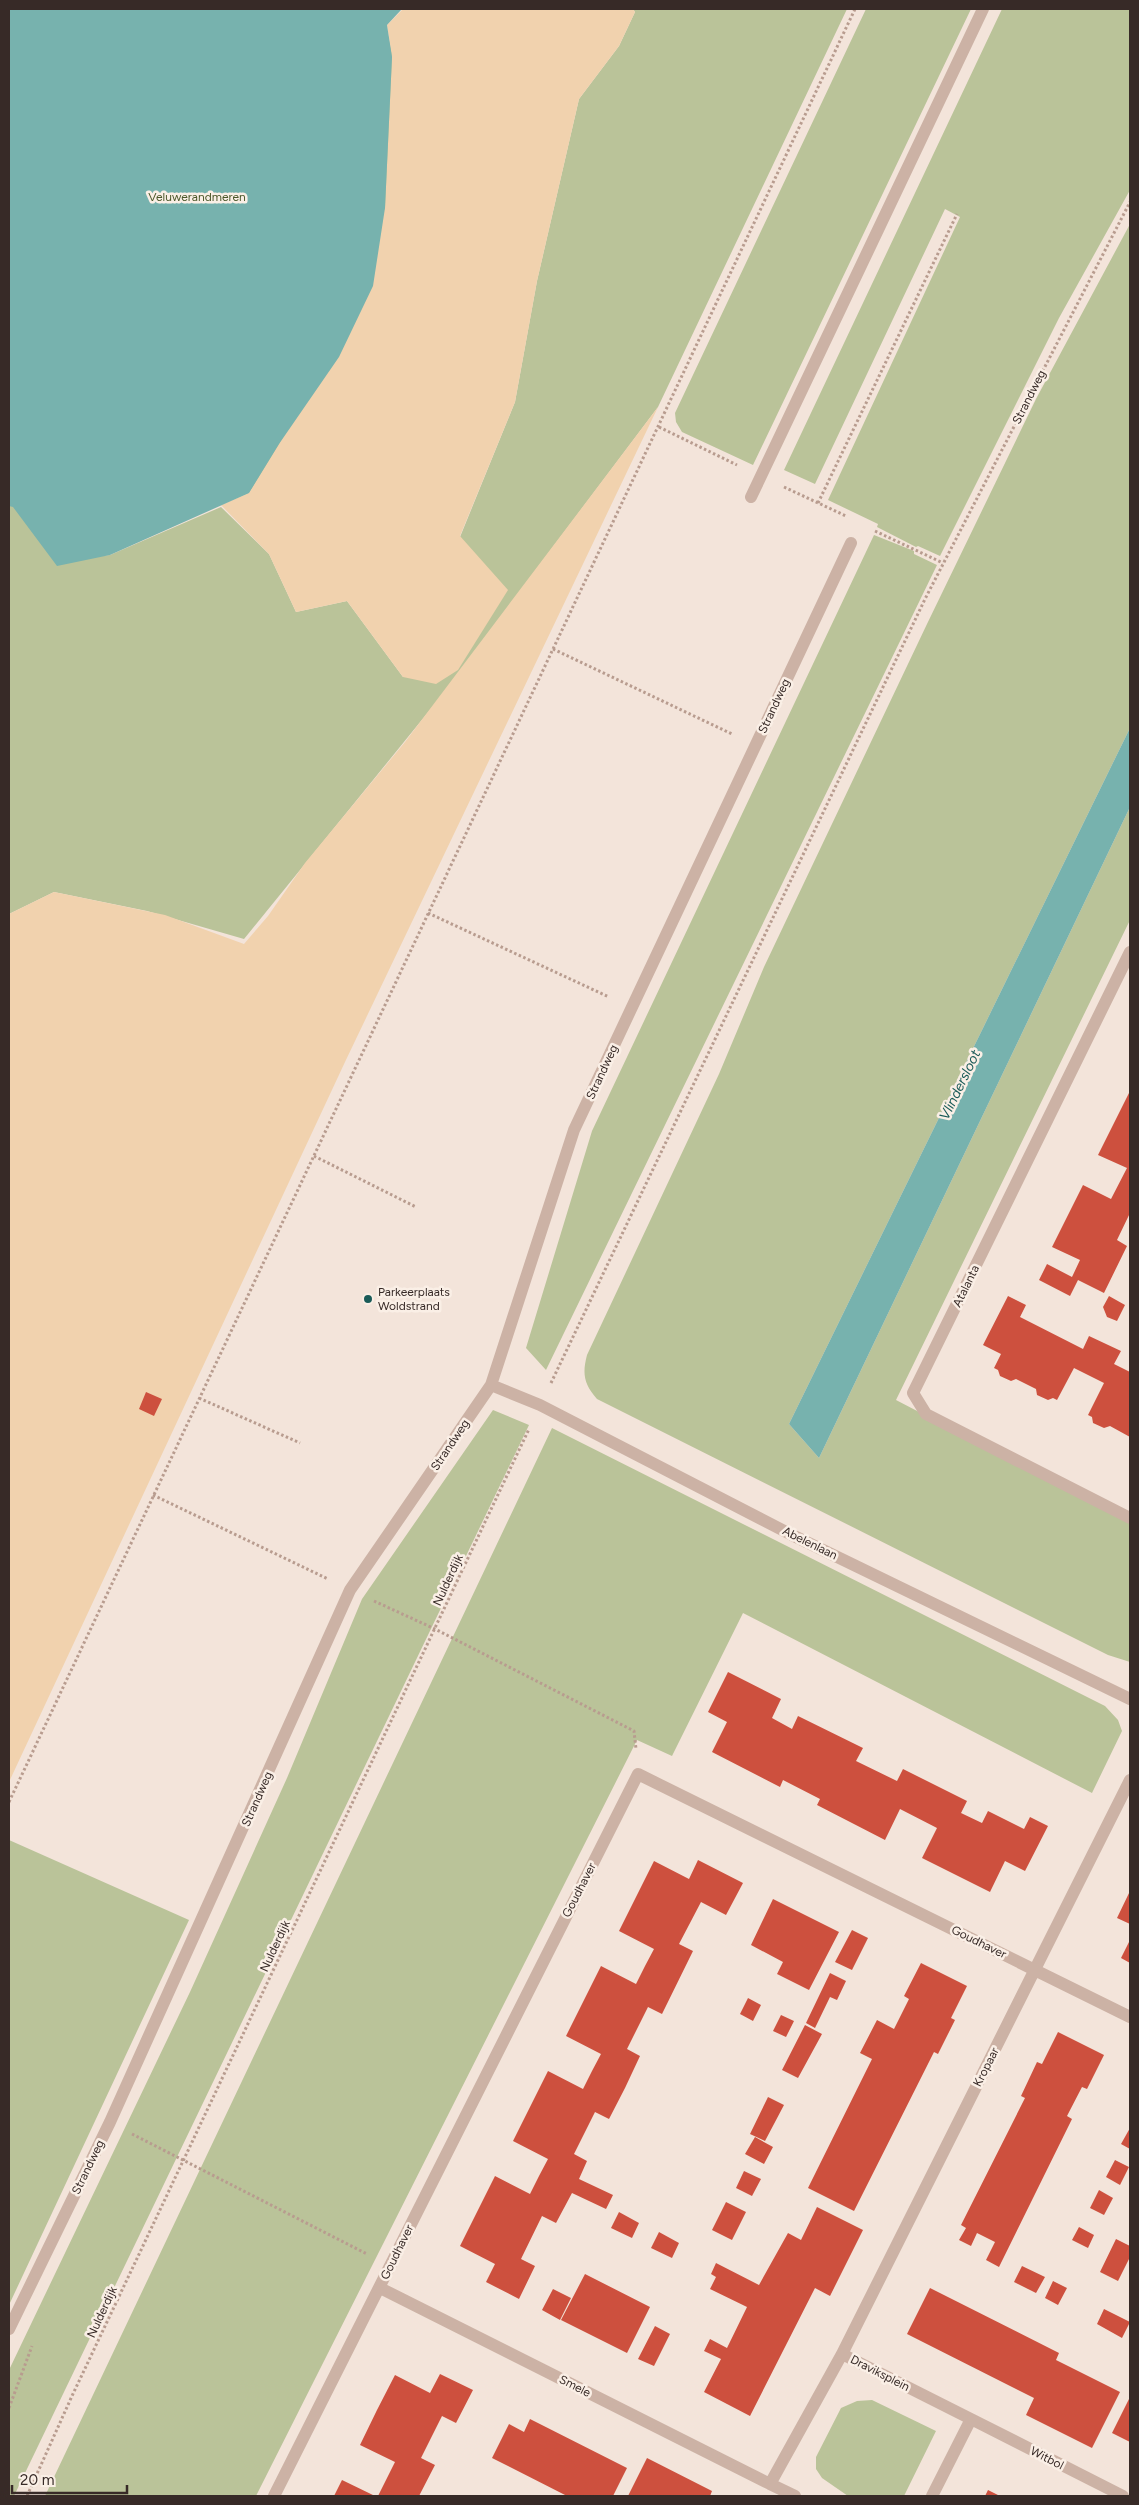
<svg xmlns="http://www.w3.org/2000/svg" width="1139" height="2505" font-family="Figtree,sans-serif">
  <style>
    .green { fill: #bac399 }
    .sand { fill: #f1d2ae }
    .water { fill: #77b2ae }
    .building { fill: #cd503e }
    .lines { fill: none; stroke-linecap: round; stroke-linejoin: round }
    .path { stroke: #b89c8f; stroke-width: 3; stroke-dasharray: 2.5 2.5; stroke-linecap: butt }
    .minor { stroke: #ccb2a5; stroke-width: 12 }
    .poi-dot { fill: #1a5b58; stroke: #faefe6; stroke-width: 2 }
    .labels { text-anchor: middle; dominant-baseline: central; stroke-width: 5; stroke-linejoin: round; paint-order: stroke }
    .park-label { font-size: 12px; fill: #4b5729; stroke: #faefe6 }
    .street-label { font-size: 12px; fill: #372a27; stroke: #faefe6 }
    .poi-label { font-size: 12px; fill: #372a27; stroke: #faefe6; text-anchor: start }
    .water-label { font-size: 14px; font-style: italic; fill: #1a5b58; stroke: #faefe6 }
  </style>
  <rect width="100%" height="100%" fill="#f3e4da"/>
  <path class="green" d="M 9,9 L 382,9 L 393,57 L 386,207 L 373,286 L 339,357 L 249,493 L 114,547 L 101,556 L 110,555 L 221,507 L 269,554 L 296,612 L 347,601 L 403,677 L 515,402 L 537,281 L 579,99 L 619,46 L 635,12 L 633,9 L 847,9 L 658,407 L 438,700 L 244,939 L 147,911 L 54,892 L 9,914 Z
    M 866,9 L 971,9 L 753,465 L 682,432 L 676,422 L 675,413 Z
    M 1002,9 L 1130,9 L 1130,190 L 1059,318 L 940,556 L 918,546 L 916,547 L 877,527 L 878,524 L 828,500 L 960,217 L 945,209 L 815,484 L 784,470 Z
    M 1130,224 L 1130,728 L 789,1424 L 819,1458 L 1130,807 L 1130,920 L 896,1400 L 1130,1522 L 1130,1662 L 1108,1655 L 597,1399 C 584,1384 582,1374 587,1355 L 719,1074 L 764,967 L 927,624 L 1036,399 Z
    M 874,535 L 914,551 L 914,554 L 937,565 L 546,1370 L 526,1348 L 592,1131 Z
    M 493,1410 L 529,1425 L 14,2496 L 9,2496 L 9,2370 L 190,1992 L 287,1778 L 362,1599 Z
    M 552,1428 L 1105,1706 L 1118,1720 L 1122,1731 L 1092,1793 L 743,1613 L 672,1756 L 637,1740 L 256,2496 L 45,2496 Z
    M 9,1840 L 189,1920 L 9,2305 Z
    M 872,2400 L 936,2431 L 904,2496 L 848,2496 L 822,2478 L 816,2469 L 816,2457 L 841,2408 L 857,2401 Z"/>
  <path class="sand" d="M 403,9 L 633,9 L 635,12 L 619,46 L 579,99 L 537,281 L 515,402 L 460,536 L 508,590 L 458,670 L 436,684 L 403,677 L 347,601 L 296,612 L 269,554 L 221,505 L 249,493 L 279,444 L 385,208 L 392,57 L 387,25 Z
    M 658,407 L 345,1062 L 9,1782 L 9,914 L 54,892 L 165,915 L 244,944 L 268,916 L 305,863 L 405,742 Z"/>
  <path class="water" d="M 9,9 L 401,10 L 387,25 L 392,57 L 385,208 L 373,286 L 339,357 L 279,444 L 249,493 L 110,555 L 57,566 L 13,507 L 9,506 Z
    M 1130,728 L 1130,807 L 819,1458 L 789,1424 Z"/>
  <path class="building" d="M 1130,1091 L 1130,1213 L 1117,1240 L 1127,1246 L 1104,1293 L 1078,1280 L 1070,1296 L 1039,1280 L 1047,1264 L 1072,1277 L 1080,1260 L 1052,1247 L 1083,1185 L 1111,1199 L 1127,1168 L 1098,1155 Z
    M 1008,1296 L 1026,1305 L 1020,1317 L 1083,1349 L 1089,1336 L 1121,1351 L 1114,1364 L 1130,1372 L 1130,1437 L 1110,1426 L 1104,1428 L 1093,1423 L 1092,1417 L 1088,1415 L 1104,1383 L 1074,1368 L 1057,1400 L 1053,1398 L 1048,1400 L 1037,1395 L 1036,1389 L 1016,1379 L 1011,1381 L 1000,1376 L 998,1370 L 994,1368 L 1001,1354 L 983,1345 Z
    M 1109,1296 L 1125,1305 L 1117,1321 L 1107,1317 L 1103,1307 Z
    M 146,1392 L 162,1399 L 154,1416 L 139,1409 Z
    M 728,1672 L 781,1699 L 772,1718 L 792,1729 L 798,1716 L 863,1748 L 856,1761 L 897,1781 L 903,1769 L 967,1801 L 961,1813 L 982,1823 L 988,1811 L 1024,1829 L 1030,1817 L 1048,1826 L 1025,1871 L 1005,1861 L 990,1892 L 922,1858 L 937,1828 L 900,1809 L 885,1840 L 817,1805 L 820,1799 L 783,1780 L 780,1787 L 712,1752 L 727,1722 L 708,1712 Z
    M 698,1860 L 743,1883 L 726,1915 L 701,1902 L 679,1944 L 693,1951 L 662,2014 L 648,2007 L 627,2049 L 640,2056 L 625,2088 L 609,2119 L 595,2112 L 574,2154 L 587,2161 L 579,2179 L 613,2195 L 606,2209 L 572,2193 L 556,2223 L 542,2216 L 521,2259 L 535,2266 L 519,2299 L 486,2282 L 495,2264 L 460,2246 L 495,2176 L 530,2194 L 539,2176 L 548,2159 L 513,2141 L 548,2071 L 583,2089 L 592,2071 L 601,2054 L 566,2036 L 601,1966 L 636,1984 L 645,1966 L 654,1949 L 619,1931 L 654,1861 L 689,1879 Z
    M 1130,1891 L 1130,1924 L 1117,1918 Z
    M 773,1899 L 839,1932 L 809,1990 L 777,1974 L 783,1962 L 751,1945 Z
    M 852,1930 L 868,1938 L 852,1970 L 835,1962 Z
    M 1130,1940 L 1130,1963 L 1121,1958 Z
    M 921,1963 L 967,1986 L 951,2018 L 955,2020 L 938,2054 L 934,2052 L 854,2211 L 808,2188 L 872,2059 L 860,2053 L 877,2020 L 894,2029 L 909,1999 L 904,1996 Z
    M 830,1973 L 846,1981 L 837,2000 L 830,1997 L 815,2028 L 806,2023 Z
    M 748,1998 L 761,2005 L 753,2021 L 740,2014 Z
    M 781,2015 L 794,2021 L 786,2037 L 773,2031 Z
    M 805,2025 L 822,2034 L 798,2078 L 782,2070 Z
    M 1058,2032 L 1104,2055 L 1087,2089 L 1082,2087 L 1067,2116 L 1072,2119 L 999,2267 L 986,2260 L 995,2242 L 977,2233 L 971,2246 L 959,2240 L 966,2228 L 961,2225 L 1025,2098 L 1021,2096 L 1037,2062 L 1042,2064 Z
    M 768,2097 L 784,2105 L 765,2141 L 750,2134 Z
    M 1130,2128 L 1130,2149 L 1121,2144 Z
    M 755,2137 L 773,2147 L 764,2164 L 745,2154 Z
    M 1115,2160 L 1129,2167 L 1120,2185 L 1106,2177 Z
    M 744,2171 L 761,2179 L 752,2196 L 736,2188 Z
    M 1099,2190 L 1113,2198 L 1104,2215 L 1090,2208 Z
    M 726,2202 L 746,2212 L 732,2240 L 712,2230 Z
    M 817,2207 L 863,2230 L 830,2296 L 815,2288 L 750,2416 L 704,2392 L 721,2359 L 704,2351 L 710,2339 L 727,2348 L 747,2307 L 710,2289 L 716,2277 L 711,2274 L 716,2263 L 759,2285 L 788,2233 L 801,2240 Z
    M 619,2212 L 639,2223 L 632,2238 L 611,2228 Z
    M 1079,2227 L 1094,2235 L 1088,2248 L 1072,2240 Z
    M 659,2232 L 679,2243 L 672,2258 L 651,2248 Z
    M 1116,2239 L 1130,2246 L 1130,2257 L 1118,2281 L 1100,2272 Z
    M 1022,2266 L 1045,2277 L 1036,2293 L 1014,2282 Z
    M 585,2274 L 650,2307 L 627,2353 L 561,2320 Z
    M 1053,2281 L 1067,2288 L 1058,2305 L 1045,2298 Z
    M 930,2288 L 1059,2353 L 1056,2360 L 1120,2392 L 1092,2448 L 1026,2415 L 1034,2398 L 907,2334 Z
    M 553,2289 L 571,2298 L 560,2320 L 542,2310 Z
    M 1104,2309 L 1130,2322 L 1122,2338 L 1097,2324 Z
    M 655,2326 L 670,2334 L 654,2366 L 638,2359 Z
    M 440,2374 L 473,2390 L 456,2423 L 442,2416 L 421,2458 L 435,2465 L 419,2496 L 378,2496 L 395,2462 L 360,2445 L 377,2410 L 395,2375 L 430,2393 Z
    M 1130,2397 L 1130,2442 L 1112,2433 Z
    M 530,2419 L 627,2468 L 613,2496 L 567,2496 L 492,2458 L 509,2424 L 524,2432 Z
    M 647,2458 L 712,2491 L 710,2496 L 628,2496 Z
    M 342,2480 L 375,2496 L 334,2496 Z
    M 988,2490 L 1000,2496 L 985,2496 Z"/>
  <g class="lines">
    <path class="path" d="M 659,427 L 737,465
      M 784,487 L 846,516
      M 818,503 L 957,214
      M 875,531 L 943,563
      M 553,649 L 732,734
      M 428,913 L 609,997
      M 314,1156 L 416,1207
      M 551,1383 L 925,599 L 1130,202
      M 199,1398 L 300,1443
      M 153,1495 L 328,1579
      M 374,1601 L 435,1629 L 634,1731 L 636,1749
      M 9,1802 L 855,9
      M 132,2134 L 367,2254
      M 9,2408 L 32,2346
      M 27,2496 L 72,2396 L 529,1429"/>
    <path class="minor" d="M 751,497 L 983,9
      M 1130,952 L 913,1393 L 926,1414 L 1130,1518
      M 491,1385 L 540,1405 L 792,1535 L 1130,1699
      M 380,2288 L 770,2484
      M 9,2329 L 110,2122 L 350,1590 L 491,1385 L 574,1130 L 851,543
      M 842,2354 L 1130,1780
      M 971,2419 L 1123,2496
      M 274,2496 L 638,1774 L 1130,2017
      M 795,2496 L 770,2484 L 842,2354 L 971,2419 L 932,2496"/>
  </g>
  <circle class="poi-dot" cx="368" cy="1299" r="5"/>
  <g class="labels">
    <g class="park-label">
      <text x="197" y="197">Veluwerandmeren</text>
    </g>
    <g class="street-label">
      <text transform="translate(1029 397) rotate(-63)">Strandweg</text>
      <text transform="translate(774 706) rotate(-65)">Strandweg</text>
      <text transform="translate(602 1072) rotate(-65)">Strandweg</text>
      <text transform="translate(966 1286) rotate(-64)">Atalanta</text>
      <text transform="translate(450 1445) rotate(-56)">Strandweg</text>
      <text transform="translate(810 1543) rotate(26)">Abelenlaan</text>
      <text transform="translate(448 1580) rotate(-65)">Nulderdijk</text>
      <text transform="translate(257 1799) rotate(-66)">Strandweg</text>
      <text transform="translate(579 1890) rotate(-63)">Goudhaver</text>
      <text transform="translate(979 1942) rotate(26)">Goudhaver</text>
      <text transform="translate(275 1946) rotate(-65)">Nulderdijk</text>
      <text transform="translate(986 2067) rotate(-63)">Kropaar</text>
      <text transform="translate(88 2167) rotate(-64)">Strandweg</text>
      <text transform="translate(397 2252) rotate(-64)">Goudhaver</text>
      <text transform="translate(102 2312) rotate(-65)">Nulderdijk</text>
      <text transform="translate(880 2373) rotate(27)">Draviksplein</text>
      <text transform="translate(575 2386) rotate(27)">Smele</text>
      <text transform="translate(1047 2458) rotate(27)">Witbol</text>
    </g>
    <g class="poi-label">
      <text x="378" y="1292">Parkeerplaats<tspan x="378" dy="14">Woldstrand</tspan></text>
    </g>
    <g class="water-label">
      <text transform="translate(960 1085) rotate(-64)">Vlindersloot</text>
    </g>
  </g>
  <rect width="1139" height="2505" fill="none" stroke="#372a27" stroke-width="20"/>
  <path d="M12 2485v8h115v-8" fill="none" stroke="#372a27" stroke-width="2.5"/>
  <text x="20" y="2485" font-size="15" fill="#372a27" stroke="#faefe6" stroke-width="4" paint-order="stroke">20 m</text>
</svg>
